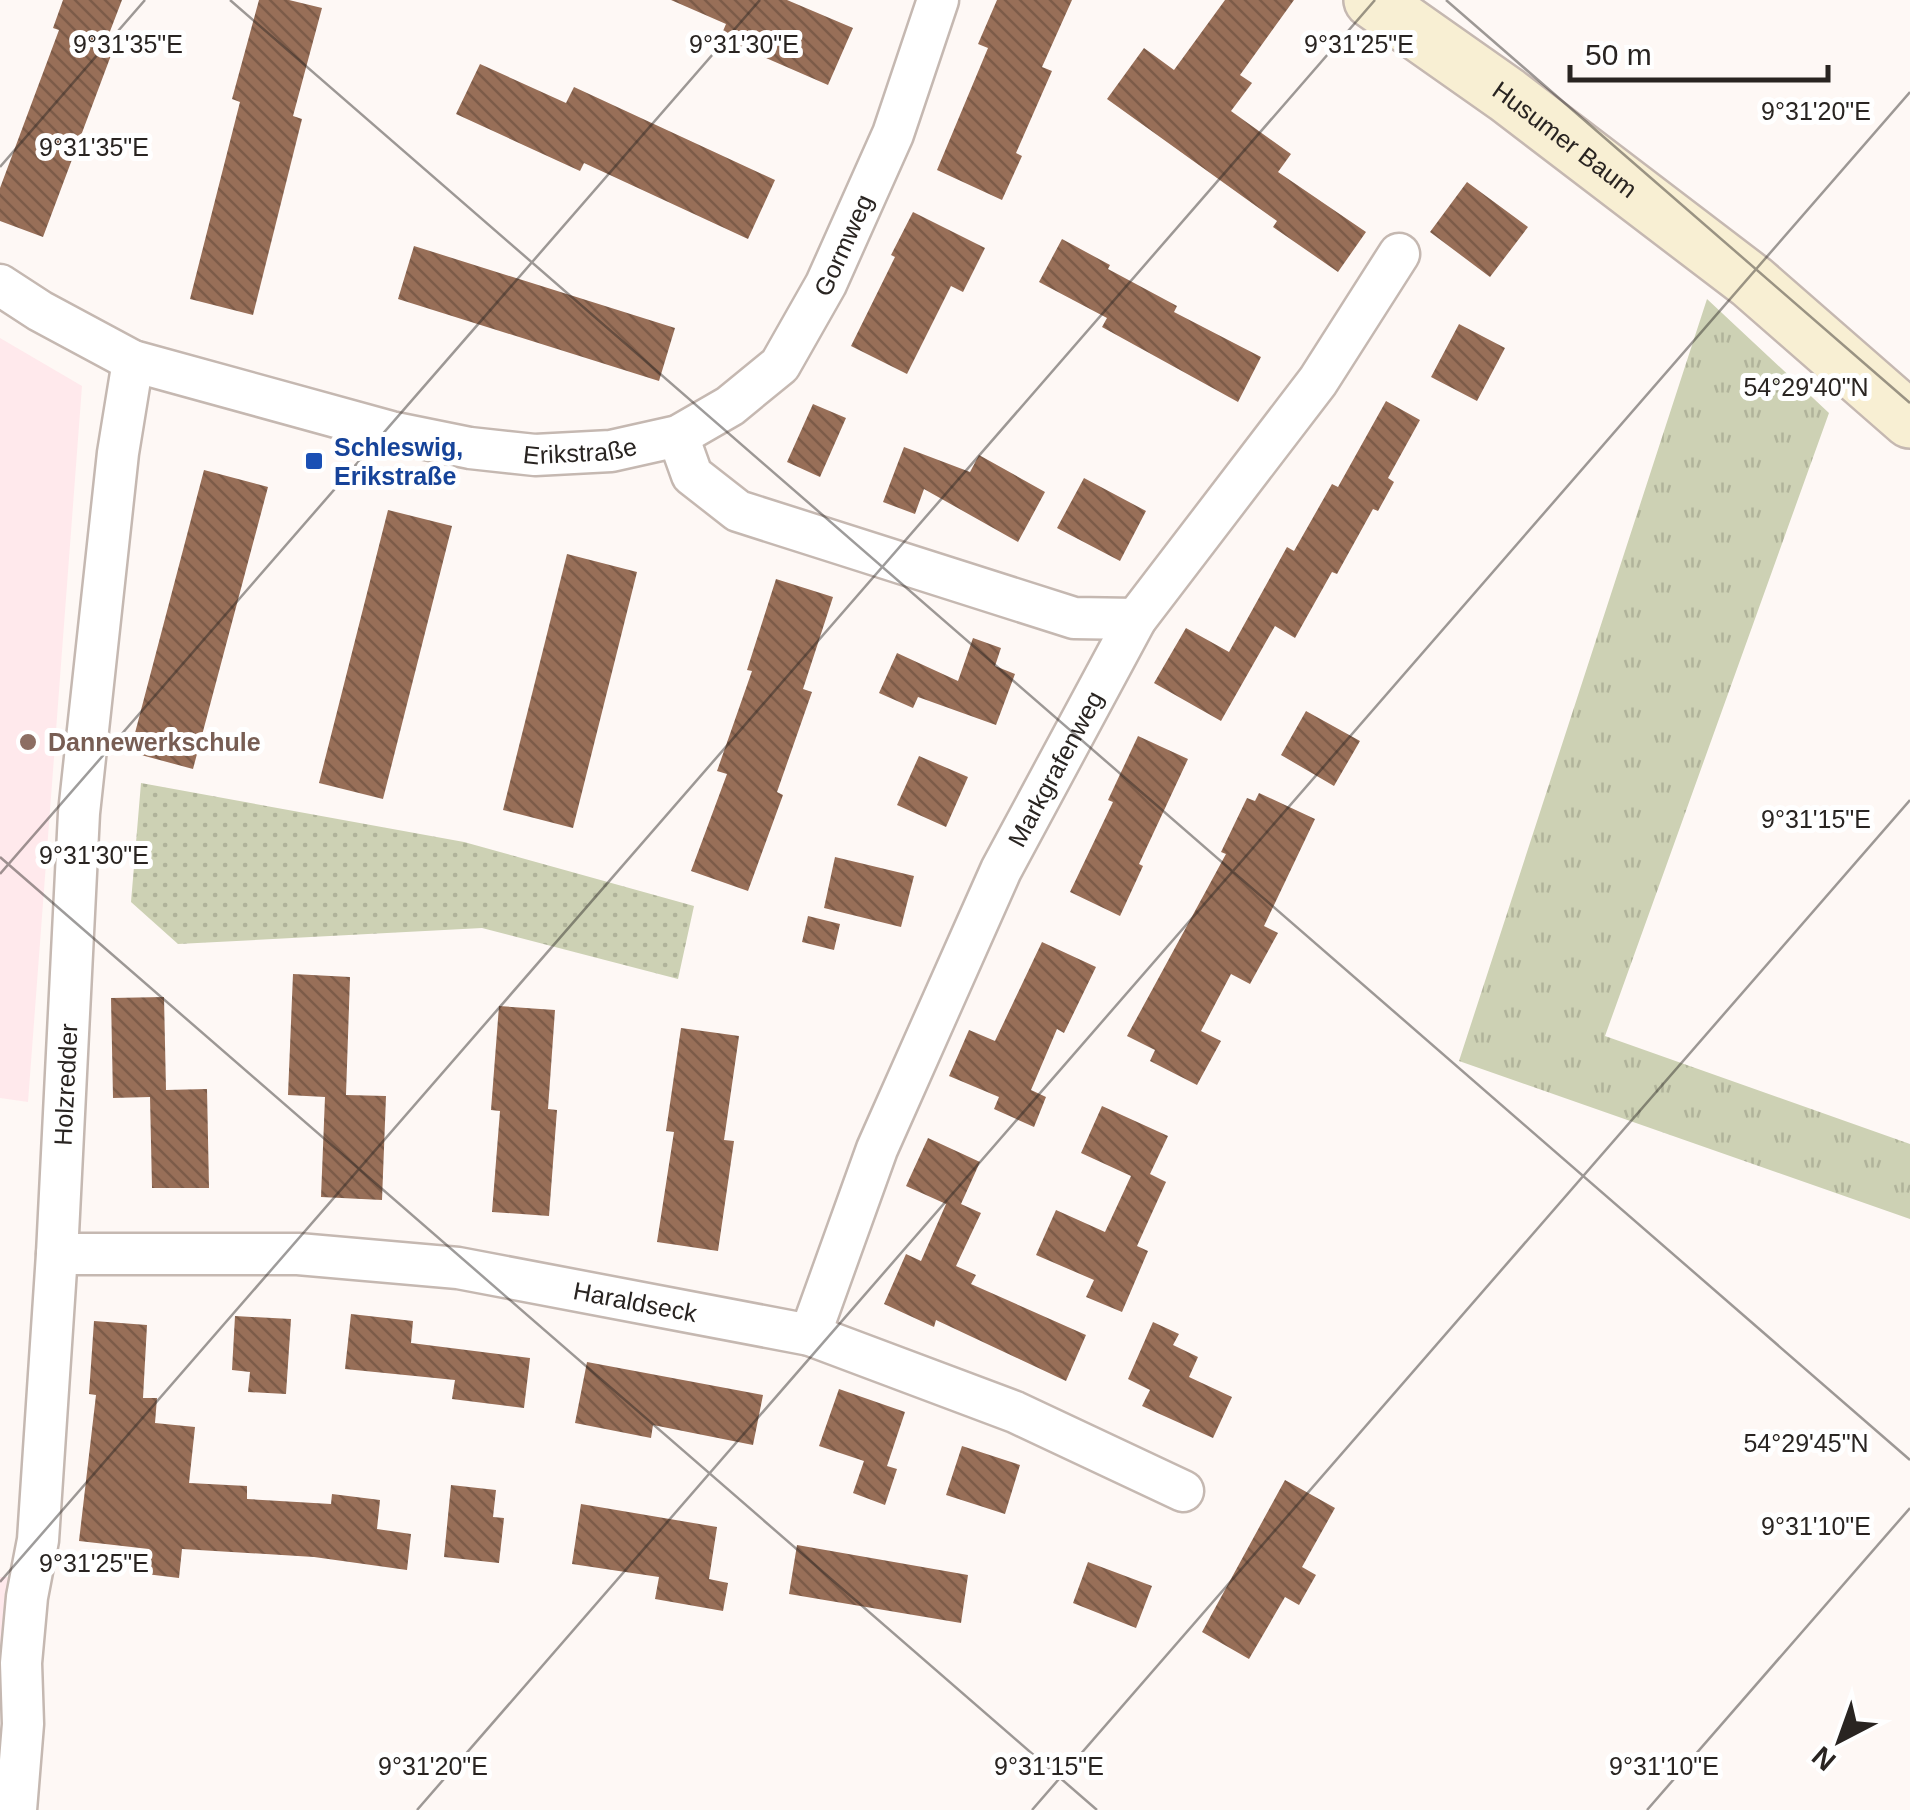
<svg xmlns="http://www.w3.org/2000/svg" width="1910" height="1810" font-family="Helvetica,sans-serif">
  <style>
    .education { fill: #ffe9ec }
    .grass { fill: url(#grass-tufts) }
    .park { fill: url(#park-dots) }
    .building { fill: url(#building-back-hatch) }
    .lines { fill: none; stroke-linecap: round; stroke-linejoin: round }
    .street-casing { stroke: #c5b8b1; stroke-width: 45 }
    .secondary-casing { stroke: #c5b8b1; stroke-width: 60 }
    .street { stroke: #fff; stroke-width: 40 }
    .secondary { stroke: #f8efd3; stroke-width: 55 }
    .ticks { fill: none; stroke: #292421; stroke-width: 2.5; stroke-opacity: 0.45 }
    .transit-dot { fill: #1a4fb4; stroke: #fff; stroke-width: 4 }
    .education-dot { fill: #8d6e63; stroke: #fff; stroke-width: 4 }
    .labels { text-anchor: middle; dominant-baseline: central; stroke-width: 10; stroke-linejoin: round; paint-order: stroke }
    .street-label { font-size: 25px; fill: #292421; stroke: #fff }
    .transit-label { font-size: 25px; font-weight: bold; fill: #164399; stroke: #fff; text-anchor: start }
    .education-label { font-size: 25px; font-weight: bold; fill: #785e54; stroke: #fff; text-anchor: start }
    .ticks-label { font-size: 25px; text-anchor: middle; fill: #292421; stroke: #fff; stroke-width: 10; stroke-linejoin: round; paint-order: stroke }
  </style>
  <defs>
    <pattern id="grass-tufts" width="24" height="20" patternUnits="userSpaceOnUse" patternTransform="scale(2.5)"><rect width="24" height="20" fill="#cdd1b4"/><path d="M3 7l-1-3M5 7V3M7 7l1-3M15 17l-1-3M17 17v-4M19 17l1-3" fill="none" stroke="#b0b39a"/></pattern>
    <pattern id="park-dots" width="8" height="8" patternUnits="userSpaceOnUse" patternTransform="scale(2.5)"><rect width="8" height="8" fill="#cdd1b4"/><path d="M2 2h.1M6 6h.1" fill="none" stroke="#b0b39a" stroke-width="1.8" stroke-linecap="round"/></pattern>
    <pattern id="building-back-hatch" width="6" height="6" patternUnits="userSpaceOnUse" patternTransform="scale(2.5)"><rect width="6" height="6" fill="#986f58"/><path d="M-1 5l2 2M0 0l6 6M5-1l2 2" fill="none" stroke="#7c5b48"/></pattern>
  </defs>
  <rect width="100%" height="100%" fill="#fef8f5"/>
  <path class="education" d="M 0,338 L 82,386 L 28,1102 L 0,1098 Z
    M 0,1577 L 10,1577 L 0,1713 Z"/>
  <path class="grass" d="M 1707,299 L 1829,413 L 1605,1036 L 1910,1144 L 1910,1219 L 1459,1061 Z"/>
  <path class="park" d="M 141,783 L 464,842 L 694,906 L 678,979 L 482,928 L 178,944 L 131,902 Z"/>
  <path class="building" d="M 63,0 L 122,0 L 104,47 L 113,50 L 43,237 L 0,221 L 0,188 L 59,30 L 53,28 Z
    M 259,0 L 289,0 L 322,8 L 293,116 L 302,119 L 253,315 L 190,299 L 240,102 L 232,99 Z
    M 671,0 L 787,0 L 853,28 L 828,85 L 720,38 L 726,24 Z
    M 997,0 L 1072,0 L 1042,67 L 1052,71 L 1016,153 L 1022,156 L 1002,200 L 937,170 L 988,48 L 978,44 Z
    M 1225,0 L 1294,0 L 1240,75 L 1252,83 L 1231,111 L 1291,154 L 1278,172 L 1366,232 L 1338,272 L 1273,227 L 1277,221 L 1107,99 L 1144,48 L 1174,70 Z
    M 480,64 L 566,103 L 574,87 L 775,180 L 748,239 L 584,163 L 580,171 L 456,114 Z
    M 1467,182 L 1528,227 L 1490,277 L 1430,232 Z
    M 913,212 L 985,248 L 963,292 L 951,286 L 907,374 L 851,346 L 895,257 L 891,255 Z
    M 1062,239 L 1110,265 L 1108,269 L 1177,306 L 1174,312 L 1261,357 L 1238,402 L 1102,327 L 1107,318 L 1039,282 Z
    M 414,246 L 675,328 L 659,381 L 398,299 Z
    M 1459,324 L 1505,348 L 1477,401 L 1431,377 Z
    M 1386,401 L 1420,420 L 1388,478 L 1394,482 L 1378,511 L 1373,509 L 1337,574 L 1332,572 L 1295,638 L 1275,626 L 1221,721 L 1154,683 L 1186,628 L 1229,652 L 1287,547 L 1294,551 L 1332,484 L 1338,487 Z
    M 813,404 L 846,418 L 820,477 L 787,462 Z
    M 904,447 L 970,472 L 979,455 L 1045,492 L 1018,542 L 924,489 L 915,514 L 883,502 Z
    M 204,470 L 268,487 L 193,769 L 130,752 Z
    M 1084,478 L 1146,511 L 1120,561 L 1057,528 Z
    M 388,510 L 452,526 L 383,799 L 319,783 Z
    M 567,554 L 637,572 L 573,828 L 503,810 Z
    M 776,579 L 833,597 L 803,689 L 812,692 L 777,792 L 783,795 L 748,891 L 691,871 L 727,774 L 717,771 L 752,671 L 747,670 Z
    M 973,638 L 1001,648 L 995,666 L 1015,674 L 996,725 L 918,697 L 913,708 L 879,693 L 897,653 L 958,681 Z
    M 1306,711 L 1360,741 L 1334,786 L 1281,755 Z
    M 1138,736 L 1188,759 L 1139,864 L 1143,866 L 1120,916 L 1070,892 L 1113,802 L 1108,800 Z
    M 919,756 L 968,777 L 946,827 L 897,805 Z
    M 1259,793 L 1315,819 L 1264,926 L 1278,933 L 1250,984 L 1231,974 L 1201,1031 L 1221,1041 L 1197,1085 L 1150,1061 L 1155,1050 L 1127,1036 L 1226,854 L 1221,852 L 1247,798 L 1255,801 Z
    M 835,857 L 914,876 L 901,927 L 824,908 Z
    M 808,916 L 840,924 L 834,950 L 802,942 Z
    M 1042,942 L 1096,967 L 1064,1033 L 1057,1029 L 1031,1090 L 1046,1097 L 1034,1127 L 994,1109 L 999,1097 L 949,1076 L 969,1030 L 995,1041 Z
    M 293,974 L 350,977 L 346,1095 L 386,1096 L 382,1200 L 321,1197 L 325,1097 L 288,1095 Z
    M 164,997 L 166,1090 L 207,1089 L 209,1188 L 152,1188 L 150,1097 L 113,1098 L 111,998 Z
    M 499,1006 L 555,1010 L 548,1109 L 557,1110 L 549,1216 L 492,1212 L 500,1111 L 491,1110 Z
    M 681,1028 L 739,1036 L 724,1140 L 734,1141 L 718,1251 L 657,1242 L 674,1132 L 666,1131 Z
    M 1102,1106 L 1168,1136 L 1150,1174 L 1166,1182 L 1137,1246 L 1148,1251 L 1122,1312 L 1086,1297 L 1094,1280 L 1036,1255 L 1056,1210 L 1105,1232 L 1131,1176 L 1081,1153 Z
    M 928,1138 L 980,1162 L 961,1204 L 981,1213 L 956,1266 L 976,1275 L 971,1284 L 1086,1335 L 1066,1381 L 936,1320 L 934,1327 L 884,1304 L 906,1254 L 921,1261 L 946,1204 L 906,1186 Z
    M 351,1314 L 413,1321 L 411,1343 L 530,1358 L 524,1408 L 452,1399 L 455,1380 L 345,1369 Z
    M 235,1316 L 291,1319 L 286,1394 L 248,1392 L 250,1372 L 232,1370 Z
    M 94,1321 L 147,1325 L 143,1398 L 157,1398 L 155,1423 L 195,1427 L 189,1483 L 247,1486 L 247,1499 L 331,1504 L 332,1494 L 380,1500 L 377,1529 L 411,1534 L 407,1570 L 314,1557 L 182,1549 L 179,1578 L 146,1574 L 149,1549 L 79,1541 L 96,1395 L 89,1394 Z
    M 1153,1322 L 1179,1334 L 1173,1345 L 1198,1357 L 1189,1377 L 1232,1397 L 1213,1438 L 1142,1406 L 1150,1390 L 1128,1379 Z
    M 587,1362 L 763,1395 L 753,1445 L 653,1425 L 651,1438 L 575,1423 Z
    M 839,1389 L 905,1412 L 887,1466 L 897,1469 L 885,1505 L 853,1493 L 864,1461 L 819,1446 Z
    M 962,1446 L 1020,1465 L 1005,1514 L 946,1495 Z
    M 1285,1480 L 1335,1508 L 1302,1567 L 1316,1575 L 1299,1605 L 1285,1597 L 1249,1659 L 1202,1632 Z
    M 451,1485 L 496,1490 L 493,1517 L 504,1518 L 499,1563 L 444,1557 Z
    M 581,1504 L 717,1527 L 709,1579 L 728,1583 L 723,1611 L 655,1599 L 659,1577 L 572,1564 Z
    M 797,1545 L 968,1575 L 961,1623 L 789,1594 Z
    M 1088,1562 L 1152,1586 L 1136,1628 L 1073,1603 Z"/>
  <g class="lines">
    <g class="street-casing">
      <g id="street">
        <path id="s1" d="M 0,285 L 40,311 L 133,361 L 391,432 L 470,448 L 535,455 L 611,451 L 678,436 L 730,406 L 780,365 L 826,284 L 893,134 L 938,0"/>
        <path d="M 678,436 L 692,475 L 738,511 L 1074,618 L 1136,619"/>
        <path id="s2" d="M 57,1254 L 298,1254 L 458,1268 L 810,1335 L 1015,1412 L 1183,1491"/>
        <path id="s3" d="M 810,1335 L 877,1149 L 1001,870 L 1136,619 L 1318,381 L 1399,254"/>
        <path id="s4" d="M 16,1810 L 23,1724 L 21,1663 L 27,1597 L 38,1540 L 57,1254 L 79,813 L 118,453 L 133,361"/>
      </g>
    </g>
    <g class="secondary-casing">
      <g id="secondary">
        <path id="s5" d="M 1372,0 L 1507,95 L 1752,282 L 1910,420"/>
      </g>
    </g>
    <use href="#street" class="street"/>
    <use href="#secondary" class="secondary"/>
  </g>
  <path class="ticks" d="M 230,0 L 1910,1460M 1446,0 L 1910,403M 0,167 L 145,0M 0,857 L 1097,1810M 0,874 L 760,0M 0,1582 L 1375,0M 417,1810 L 1910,92M 1032,1810 L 1910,800M 1647,1810 L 1910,1508"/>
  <rect class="transit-dot" x="304" y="451" width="20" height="20" rx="5"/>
  <circle class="education-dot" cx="28" cy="742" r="10"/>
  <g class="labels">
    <g class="street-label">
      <text stroke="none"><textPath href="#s5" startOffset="238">Husumer Baum</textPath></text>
      <text stroke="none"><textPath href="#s1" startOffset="972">Gormweg</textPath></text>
      <text stroke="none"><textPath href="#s1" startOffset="612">Erikstraße</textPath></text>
      <text stroke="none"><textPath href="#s3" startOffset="618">Markgrafenweg</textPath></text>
      <text stroke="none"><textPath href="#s4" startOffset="728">Holzredder</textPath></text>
      <text stroke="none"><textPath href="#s2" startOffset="582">Haraldseck</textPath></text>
    </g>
    <g class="transit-label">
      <text x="334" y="447">Schleswig,<tspan x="334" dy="29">Erikstraße</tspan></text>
    </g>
    <g class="education-label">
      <text x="48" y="742">Dannewerkschule</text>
    </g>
  </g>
  <g class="ticks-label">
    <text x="128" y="53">9°31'35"E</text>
    <text x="744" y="53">9°31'30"E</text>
    <text x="1359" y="53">9°31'25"E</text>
    <text x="1816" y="120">9°31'20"E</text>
    <text x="94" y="156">9°31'35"E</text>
    <text x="1806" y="396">54°29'40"N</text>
    <text x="1816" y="828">9°31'15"E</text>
    <text x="94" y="864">9°31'30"E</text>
    <text x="1806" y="1452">54°29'45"N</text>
    <text x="1816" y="1535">9°31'10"E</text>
    <text x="94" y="1572">9°31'25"E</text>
    <text x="433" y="1775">9°31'20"E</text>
    <text x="1049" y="1775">9°31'15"E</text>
    <text x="1664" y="1775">9°31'10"E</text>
  </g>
  <g transform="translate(1840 1740) rotate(221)" stroke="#ffffff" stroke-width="8" paint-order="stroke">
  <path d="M0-8L18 38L0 25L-18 38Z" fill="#292421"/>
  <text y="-15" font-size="28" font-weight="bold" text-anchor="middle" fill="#292421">N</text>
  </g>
  <path d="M1570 65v15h258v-15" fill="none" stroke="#292421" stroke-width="5"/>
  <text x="1585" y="65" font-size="30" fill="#292421" stroke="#ffffff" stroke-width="8" paint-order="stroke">50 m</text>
</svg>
